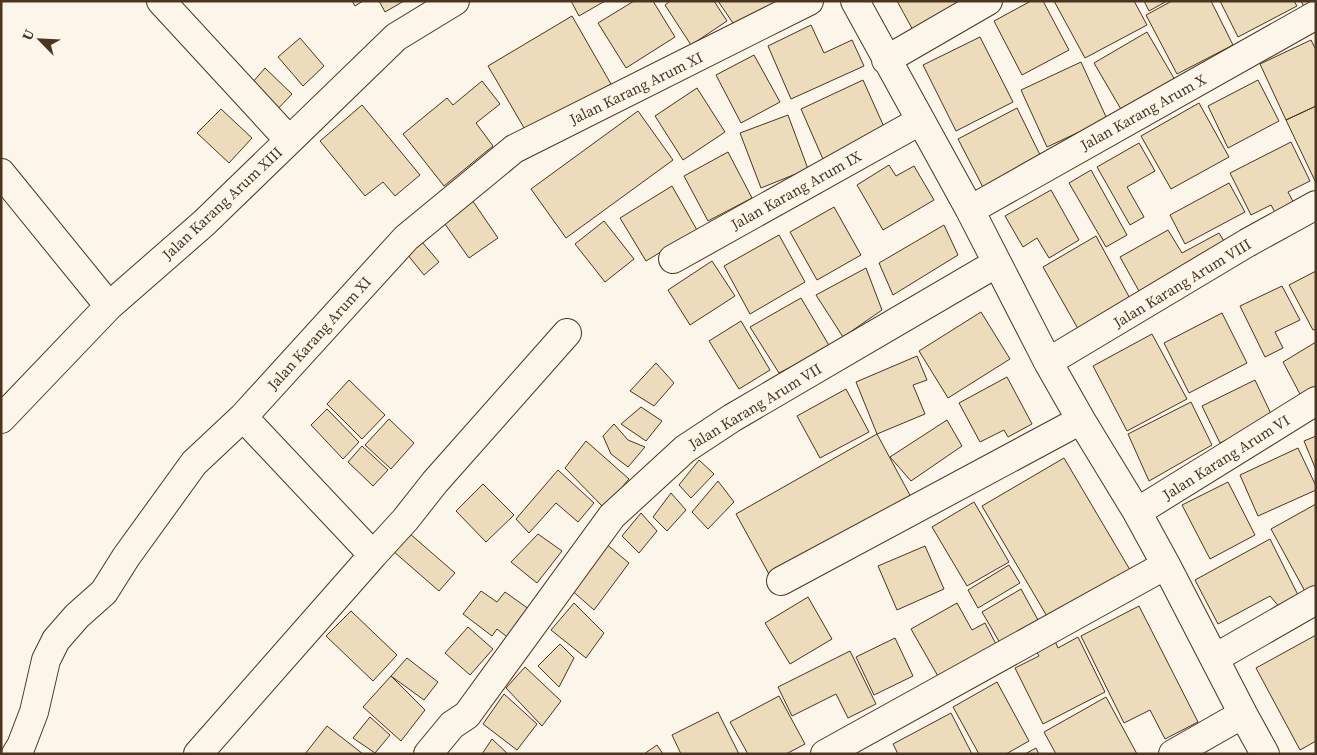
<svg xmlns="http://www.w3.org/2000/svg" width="1317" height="755" font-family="'Source Serif 4',serif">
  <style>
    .building { fill: #ecdcbc; stroke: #4a3520 }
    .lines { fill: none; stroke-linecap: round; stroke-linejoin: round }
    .minor-casing { stroke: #4a3520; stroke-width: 30 }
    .minor { stroke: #fbf6e9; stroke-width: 28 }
    .labels { text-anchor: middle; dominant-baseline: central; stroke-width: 4; stroke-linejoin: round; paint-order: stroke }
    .street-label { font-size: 15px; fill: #4a3520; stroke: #fbf6e9 }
  </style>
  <rect width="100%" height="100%" fill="#fbf6e9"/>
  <path class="building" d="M 352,1 L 363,1 L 355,6 Z
    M 379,1 L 404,1 L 385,12 Z
    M 571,1 L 605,1 L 579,16 Z
    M 634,1 L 653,1 L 675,37 L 626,68 L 598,23 Z
    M 670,1 L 714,1 L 727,21 L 691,45 L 665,5 Z
    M 718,1 L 779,1 L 737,29 Z
    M 897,1 L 961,1 L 914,32 Z
    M 1031,1 L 1043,1 L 1069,50 L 1022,75 L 994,21 Z
    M 1054,1 L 1134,1 L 1147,25 L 1085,58 Z
    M 1144,1 L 1167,1 L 1149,11 Z
    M 1172,1 L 1211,1 L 1233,45 L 1177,74 L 1146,15 Z
    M 1220,1 L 1294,1 L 1297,6 L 1238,37 Z
    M 1301,1 L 1316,1 L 1316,8 L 1307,13 Z
    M 572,16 L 611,84 L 527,133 L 488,66 Z
    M 811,25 L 824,53 L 852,40 L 864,66 L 791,99 L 768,46 Z
    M 1147,32 L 1175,80 L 1122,111 L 1094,63 Z
    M 980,37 L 1013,102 L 956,131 L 923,65 Z
    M 300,38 L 324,66 L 303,86 L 278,57 Z
    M 1311,40 L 1316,50 L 1316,106 L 1286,120 L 1260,64 Z
    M 754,55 L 780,102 L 741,123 L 716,75 Z
    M 1081,62 L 1107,119 L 1047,147 L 1021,90 Z
    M 265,68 L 292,94 L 272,115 L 245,91 Z
    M 863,80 L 889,138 L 826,166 L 801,109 Z
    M 1258,80 L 1279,121 L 1228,148 L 1208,106 Z
    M 482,81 L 500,104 L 476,123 L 493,146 L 444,186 L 403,134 L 447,98 L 453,105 Z
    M 697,88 L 725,132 L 683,160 L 655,116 Z
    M 1199,103 L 1229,157 L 1171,189 L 1141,136 Z
    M 362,105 L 420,175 L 395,196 L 383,182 L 365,196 L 320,141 Z
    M 1316,106 L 1316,183 L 1286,120 Z
    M 1017,108 L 1044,163 L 986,193 L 958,139 Z
    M 221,109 L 252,138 L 229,163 L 197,133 Z
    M 638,111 L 673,160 L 566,238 L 531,189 Z
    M 788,115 L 808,169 L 761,188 L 740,133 Z
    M 1291,142 L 1310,181 L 1288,192 L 1296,207 L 1277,216 L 1271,205 L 1251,215 L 1230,173 Z
    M 1139,143 L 1155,171 L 1127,187 L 1144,217 L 1130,225 L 1097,167 Z
    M 728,152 L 752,198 L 708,221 L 684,176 Z
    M 889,165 L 896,176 L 914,166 L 934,200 L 883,230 L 857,185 Z
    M 1091,170 L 1127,235 L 1106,247 L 1069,183 Z
    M 1229,183 L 1245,212 L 1185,244 L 1170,215 Z
    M 672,186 L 697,230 L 646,261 L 620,218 Z
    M 1051,190 L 1079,240 L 1049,258 L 1037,238 L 1023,247 L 1005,216 Z
    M 470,197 L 498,238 L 469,258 L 440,217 Z
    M 834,207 L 861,255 L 817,280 L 790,232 Z
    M 604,221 L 634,259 L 605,282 L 575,244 Z
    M 944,225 L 958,255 L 893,295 L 879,263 Z
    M 1168,230 L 1182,253 L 1219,233 L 1227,246 L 1144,300 L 1120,257 Z
    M 779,235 L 805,282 L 750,314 L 724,266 Z
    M 1096,236 L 1133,304 L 1081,334 L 1043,267 Z
    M 422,242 L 439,262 L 424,275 L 407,254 Z
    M 712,261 L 735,296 L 690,325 L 668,290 Z
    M 866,268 L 882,310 L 843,337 L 816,295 Z
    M 1316,271 L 1316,329 L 1313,330 L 1289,285 Z
    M 1282,286 L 1300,320 L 1275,332 L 1283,348 L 1265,357 L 1240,306 Z
    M 801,298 L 830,347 L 779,373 L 750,327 Z
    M 981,312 L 1010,359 L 948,398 L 919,351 Z
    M 1222,313 L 1247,363 L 1189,393 L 1164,343 Z
    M 741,321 L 770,370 L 739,389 L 709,341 Z
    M 1152,334 L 1187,399 L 1127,431 L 1093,366 Z
    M 1316,342 L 1316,387 L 1301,396 L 1283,362 Z
    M 917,356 L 927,380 L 913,385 L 925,414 L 877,434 L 856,382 Z
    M 656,363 L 674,383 L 654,406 L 630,391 Z
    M 1007,377 L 1032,424 L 1008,437 L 1004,430 L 980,442 L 959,403 Z
    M 349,380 L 385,415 L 362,439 L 327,404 Z
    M 1255,380 L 1273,418 L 1220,443 L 1202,406 Z
    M 846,389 L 869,432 L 820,458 L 797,416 Z
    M 1191,402 L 1212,445 L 1149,481 L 1128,434 Z
    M 641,407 L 662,421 L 646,441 L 621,424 Z
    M 327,409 L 359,442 L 343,459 L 311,425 Z
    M 389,419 L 414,443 L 391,469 L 365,445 Z
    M 947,420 L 962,446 L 911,481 L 890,457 Z
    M 614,424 L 628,440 L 645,447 L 628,467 L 611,454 L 603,436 Z
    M 877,434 L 911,497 L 770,576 L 736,514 Z
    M 1316,436 L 1316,470 L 1304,441 Z
    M 586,441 L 629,479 L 604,508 L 565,468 Z
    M 362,446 L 388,470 L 373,486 L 348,462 Z
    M 1298,448 L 1316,486 L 1316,490 L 1258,516 L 1240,475 Z
    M 1064,458 L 1133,575 L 1051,623 L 982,506 Z
    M 699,460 L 714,474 L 691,498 L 679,485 Z
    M 558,470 L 594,503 L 578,522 L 556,503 L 529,533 L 516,519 Z
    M 718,481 L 734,502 L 708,529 L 692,512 Z
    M 1228,482 L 1255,535 L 1210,559 L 1182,505 Z
    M 483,484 L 514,515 L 486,542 L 456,511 Z
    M 671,493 L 686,510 L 667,531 L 653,517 Z
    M 974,502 L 1009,562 L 967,586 L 932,527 Z
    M 1316,504 L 1316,590 L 1307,595 L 1271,529 Z
    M 641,513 L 657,531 L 639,553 L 622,536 Z
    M 409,533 L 455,573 L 439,591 L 393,551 Z
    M 538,534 L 562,551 L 537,583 L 511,562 Z
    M 1270,539 L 1300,599 L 1281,609 L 1270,596 L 1218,624 L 1195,580 Z
    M 605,543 L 629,563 L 594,610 L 569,588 Z
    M 925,546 L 944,589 L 897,610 L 878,566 Z
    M 1009,565 L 1020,583 L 978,608 L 968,590 Z
    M 1021,589 L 1038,620 L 1000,643 L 982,612 Z
    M 481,591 L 497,602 L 505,592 L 533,612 L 511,640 L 497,629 L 492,636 L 463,614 Z
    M 808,597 L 832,639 L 790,664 L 765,623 Z
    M 574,603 L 604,633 L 586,658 L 551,630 Z
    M 957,603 L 972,630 L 985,623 L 997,646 L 939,678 L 911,629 Z
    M 1139,606 L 1198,722 L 1165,739 L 1150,710 L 1124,723 L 1081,636 Z
    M 351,611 L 397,655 L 373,681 L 326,636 Z
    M 468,627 L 493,649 L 470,675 L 445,653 Z
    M 1316,635 L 1316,741 L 1300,750 L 1256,668 Z
    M 1078,637 L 1105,692 L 1043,724 L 1015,668 L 1039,656 L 1035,649 L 1054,639 L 1058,648 Z
    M 895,638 L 913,676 L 874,695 L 856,657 Z
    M 560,644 L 574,658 L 559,687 L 538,666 Z
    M 850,651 L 876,704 L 848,718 L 836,694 L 792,716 L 778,687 Z
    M 407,658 L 438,682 L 424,700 L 391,676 Z
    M 525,667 L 561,701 L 542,726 L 506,688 Z
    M 391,676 L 425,710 L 401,741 L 363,707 Z
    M 997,682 L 1029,741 L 1006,754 L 979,754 L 953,707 Z
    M 504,694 L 537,724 L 517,750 L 483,724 Z
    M 779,696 L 805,744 L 786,754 L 748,754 L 730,722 Z
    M 1106,697 L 1137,754 L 1056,754 L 1044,732 Z
    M 718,712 L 739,754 L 681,754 L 672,735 Z
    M 951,713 L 972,754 L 898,754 L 893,744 Z
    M 370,717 L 390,735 L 375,753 L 353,738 Z
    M 327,726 L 363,754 L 305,754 Z
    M 492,739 L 508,754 L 482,754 Z
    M 657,745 L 663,754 L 644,754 Z
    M 1036,748 L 1039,754 L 1025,754 Z"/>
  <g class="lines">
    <g class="minor-casing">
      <path id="minor" d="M 161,1 L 289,140
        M 855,1 L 970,210 L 1048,362 L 1081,420 L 1137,512 L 1166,565 L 1243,714 L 1265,754
        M 886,60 L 988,1
        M 1,173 L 109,306
        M 970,210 L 1316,15
        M 673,259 L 920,121
        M 567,333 L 435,482 L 405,520 L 373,555 L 243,417 L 406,238 L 514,149 L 809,1
        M 1048,362 L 1247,243 L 1316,205
        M 1,419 L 109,306 L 204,223 L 396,37 L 455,1
        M 1137,512 L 1316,401
        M 781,581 L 1081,420
        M 1215,658 L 1316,600
        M 16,754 L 21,746 L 34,712 L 46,660 L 56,640 L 77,616 L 104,592 L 126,557 L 194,463 L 243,417
        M 198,754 L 373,555
        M 428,754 L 452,725 L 467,715 L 612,516 L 685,449 L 732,418 L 997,263
        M 825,754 L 1166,565
        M 1173,754 L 1243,714"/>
    </g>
    <use href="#minor" class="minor"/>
  </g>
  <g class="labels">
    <g class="street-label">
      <text transform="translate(636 88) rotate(-26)">Jalan Karang Arum XI</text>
      <text transform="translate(1143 112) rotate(-29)">Jalan Karang Arum X</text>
      <text transform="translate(796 190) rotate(-29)">Jalan Karang Arum IX</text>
      <text transform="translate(222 203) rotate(-43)">Jalan Karang Arum XIII</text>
      <text transform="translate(1182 283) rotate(-31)">Jalan Karang Arum VIII</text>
      <text transform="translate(319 333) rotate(-48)">Jalan Karang Arum XI</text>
      <text transform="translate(755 406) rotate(-31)">Jalan Karang Arum VII</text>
      <text transform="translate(1226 457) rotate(-32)">Jalan Karang Arum VI</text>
    </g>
  </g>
  <rect width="1317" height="755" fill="none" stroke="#4a3520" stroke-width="5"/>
  <g transform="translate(40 40) rotate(294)" stroke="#fbf6e9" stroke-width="4" paint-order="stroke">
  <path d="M0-4L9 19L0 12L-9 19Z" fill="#4a3520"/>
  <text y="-8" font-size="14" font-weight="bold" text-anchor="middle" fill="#4a3520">U</text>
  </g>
</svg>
